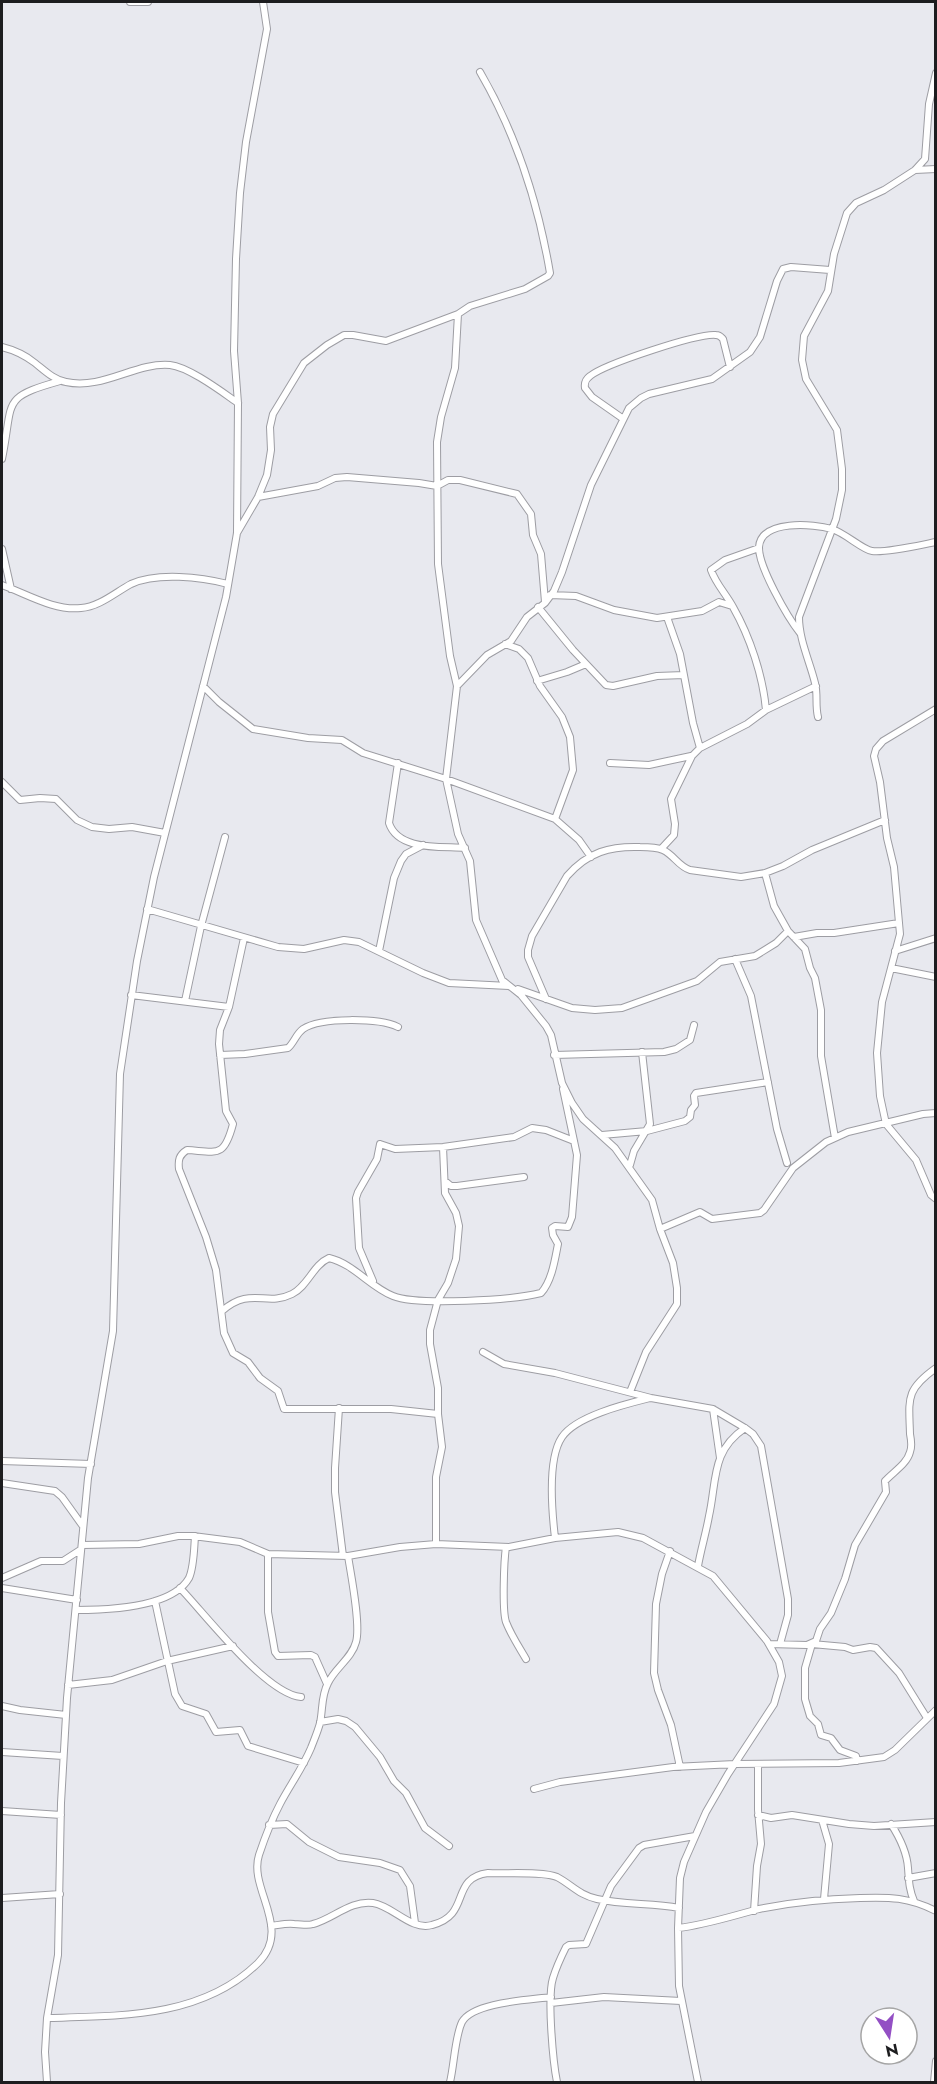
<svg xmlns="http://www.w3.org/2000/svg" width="937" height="2084" font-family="Jost,sans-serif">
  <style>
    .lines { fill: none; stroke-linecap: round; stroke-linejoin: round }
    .minor-casing { stroke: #9d9da3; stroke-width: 8 }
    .minor { stroke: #fff; stroke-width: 6 }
  </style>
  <rect width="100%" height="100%" fill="#e8e9ef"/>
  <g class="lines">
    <g class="minor-casing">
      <path id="minor" d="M 130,2 L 148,2
        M 480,72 C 516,134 538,202 550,273 L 548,276 L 525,289 L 470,306 L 458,314 L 455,368 L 441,417 L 437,442 L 438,564 L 450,656 L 457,686 L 446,779 L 458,834 L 470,861 L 476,920 L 502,980 L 521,995 L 546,1026 L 551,1035 L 562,1083 L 572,1103 L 583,1119 L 615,1148 L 652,1200 L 660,1229 L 673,1263 L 677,1288 L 677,1304 L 646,1352 L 630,1392
        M 915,170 L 936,169
        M 2,347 C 14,350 25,355 35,363 C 44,370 54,380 66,382 C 103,390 136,362 170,365 C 189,367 222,392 238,403
        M 622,418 L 592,397 L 585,388 C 584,382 586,379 590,376 C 605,364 698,333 716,335 C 720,335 721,337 723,339 L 730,367
        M 2,459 C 14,400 0,398 60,381
        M 258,497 L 318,486 L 335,478 L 347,477 L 419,483 L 437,486 L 448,480 L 460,480 L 517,494 L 531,514 L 533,535 L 541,554 L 545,602
        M 237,533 L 258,497 L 267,475 L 271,450 L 270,427 L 273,414 L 304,363 L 327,345 L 344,335 L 353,335 L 386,341 L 458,314
        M 759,548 L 725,560 L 711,570 C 716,584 726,594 733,607 C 750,637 763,676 766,710
        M 2,549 L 11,589
        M 2,585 C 27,594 54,611 81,608 C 99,607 116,592 131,584 C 157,572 201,577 228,584
        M 550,595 L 576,596 L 614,610 L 657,618 L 702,611 L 719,602 L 732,606
        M 538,607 L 573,650 L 606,685 L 613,686 L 657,676 L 684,675
        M 667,617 L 680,654 L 693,723 L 700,748
        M 800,633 C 788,618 758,566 759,547 C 761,519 814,524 832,529 C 845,533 863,550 872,551 C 886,553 920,545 936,542
        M 505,644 L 519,649 L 528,658 L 540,686 L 562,717 L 570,737 L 573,770 L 555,819
        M 537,681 L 567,672 L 586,664
        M 203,686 L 219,702 L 253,729 L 308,738 L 342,740 L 363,753 L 446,779 L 555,819 L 579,840 L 591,857
        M 457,686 L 487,655 L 511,641 L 527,617 L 545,603 L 554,591 L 562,572 L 591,485 L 629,408 L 641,398 L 649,394 L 712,379 L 750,352 L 760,337 L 777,281 L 783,269 L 791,267 L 830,270
        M 936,709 L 883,741 L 876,749 L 874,756 L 880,782 L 887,838 L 894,867 L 900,934 L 882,1002 L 877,1053 L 880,1096 L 886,1124 L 916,1160 L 931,1195 L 936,1199
        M 818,717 C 815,705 818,695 815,683 C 810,662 799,640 799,617 L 836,519 L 842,490 L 842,469 L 837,430 L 806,379 L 802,360 L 804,336 L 828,291 L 834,254 L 847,213 L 856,203 L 884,190 L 915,170 L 925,159 L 929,104 L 936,73
        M 398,763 L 389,823 C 398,851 442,846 465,848
        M 610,763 L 649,765 L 691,756
        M 2,782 L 20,800 L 40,798 L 56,799 L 77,820 L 92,827 L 109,829 L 132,827 L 165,833
        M 661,849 L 674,835 L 675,824 L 671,799 L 692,756 L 700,748 L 747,724 L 766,710 L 816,686
        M 765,873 L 774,906 L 788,931 L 805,949 L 810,968 L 815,978 L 821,1010 L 821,1056 L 835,1138
        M 147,909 L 278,947 L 304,949 L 344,940 L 359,942 L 423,973 L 449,983 L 509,986
        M 794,937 L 817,933 L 834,933 L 899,923
        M 244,938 L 229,1007 L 220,1030 L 219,1044 L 226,1111 L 233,1124 C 224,1158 218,1152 187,1150 C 179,1155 178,1160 179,1169 L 206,1237 L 216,1270 L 224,1333 L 233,1353 L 248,1362 L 260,1378 L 278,1391 L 284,1409 L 391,1409 L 438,1414
        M 379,951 L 394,878 L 401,861 L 406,854 L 423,845
        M 895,951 L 936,938
        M 735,959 L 751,996 L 777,1129 L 787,1163
        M 891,968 L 936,977
        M 518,989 L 572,1008 L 595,1010 L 622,1008 L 697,981 L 720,962 L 755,956 L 776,943 L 788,931
        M 131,995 L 229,1007
        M 546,999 L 528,957 L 528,950 L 532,936 L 567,876 C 588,852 610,846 640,847 C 648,847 656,847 663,850 C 674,855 678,866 690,870 L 741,877 L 765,873 L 783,866 L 812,850 L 885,820
        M 185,1001 L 201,926 L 225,837
        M 220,1055 L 245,1054 L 288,1048 C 294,1043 296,1034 303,1029 C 321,1017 379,1018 398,1027
        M 554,1055 L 664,1052 L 676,1049 L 690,1040 L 694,1025
        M 602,1135 L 647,1131 L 685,1121 L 690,1117 L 691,1110 L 695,1105 L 694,1096 L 696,1093 L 768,1082
        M 630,1165 L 634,1151 L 650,1124 L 642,1052
        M 445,1181 L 451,1186 L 457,1186 L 524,1177
        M 660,1229 L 700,1212 L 712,1219 L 760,1213 L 764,1210 L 793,1168 L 826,1142 L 848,1132 L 923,1114 L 936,1113
        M 373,1281 L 359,1248 L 356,1198 L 358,1192 L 377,1159 L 380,1144 L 395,1149 L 443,1147 L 514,1137 L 532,1128 L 546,1130 L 574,1141
        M 222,1311 C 251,1286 266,1307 292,1294 C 308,1286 313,1265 329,1258 C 354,1264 370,1287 393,1296 C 418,1306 513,1300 541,1293 C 552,1281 555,1259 558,1244 L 553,1235 L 552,1228 L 555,1226 L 568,1227 L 572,1217 L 577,1155 L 563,1089
        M 483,1352 L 504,1364 L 555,1373 L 651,1398 L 713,1409 L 745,1428 L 753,1434 L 761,1446 L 788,1599 L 788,1615 L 780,1644
        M 339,1408 L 335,1468 L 335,1492 L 343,1556
        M 713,1409 L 720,1458
        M 2,1461 L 91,1464
        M 2,1483 L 55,1491 L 62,1497 L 82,1525
        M 555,1538 C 552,1512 547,1459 562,1437 C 576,1416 626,1404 650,1398
        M 436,1544 L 436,1477 L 442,1447 L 438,1414 L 438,1388 L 430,1344 L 430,1330 L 438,1300 L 448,1283 L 456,1259 L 459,1226 L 456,1213 L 445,1193 L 443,1147
        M 82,1545 L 139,1544 L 178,1536 L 193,1536 L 240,1542 L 268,1554 L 348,1556 L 400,1547 L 436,1544 L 509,1547 L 555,1538 L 618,1532 L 643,1538 L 713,1576 L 767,1641 L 779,1662 L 782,1676 L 774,1704 L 728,1774 L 706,1812 L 684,1862 L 680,1878 L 678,1928 L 679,1986 L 698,2082
        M 506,1547 C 504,1560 502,1610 506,1622 C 511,1635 519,1647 526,1659
        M 670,1551 L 662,1574 L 656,1604 L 654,1673 L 658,1690 L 671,1725 L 680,1767
        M 268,1554 L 268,1612 L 275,1652 L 278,1656 L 311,1655 L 315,1657 L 327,1684
        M 698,1566 C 701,1549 706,1533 709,1516 C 717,1480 711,1451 745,1428
        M 2,1578 L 41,1561 L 63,1561 L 80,1550
        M 2,1588 L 77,1600
        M 180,1588 C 205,1614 266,1694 301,1697
        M 155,1601 L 175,1694 L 182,1706 L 206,1714 L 216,1732 L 240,1730 L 248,1746 L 304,1763
        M 76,1610 C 106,1610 172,1608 189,1578 C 194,1567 194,1549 195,1536
        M 769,1644 L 807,1645 L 816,1641 L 820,1629 L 831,1613 L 845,1579 L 855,1545 L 886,1492 L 885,1481 C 893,1472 907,1464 910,1452 C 912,1447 911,1439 910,1434 C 909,1399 905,1390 936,1368
        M 68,1685 L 112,1680 L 167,1661 L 233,1646
        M 2,1706 L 20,1710 L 66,1715
        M 320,1722 L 338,1719 L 346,1721 L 355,1727 L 380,1757 L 394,1781 L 406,1793 L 425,1828 L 449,1846
        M 2,1752 L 63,1756
        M 857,1761 L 856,1756 L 840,1750 L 831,1738 L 821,1735 L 818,1724 L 810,1716 L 805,1699 L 805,1668 L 812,1644 L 845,1647 L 853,1650 L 870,1647 L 876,1648 L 899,1673 L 927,1718
        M 534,1789 L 560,1782 L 673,1767 L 735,1764 L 839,1763 L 884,1757 L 895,1750 L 936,1710
        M 2,1811 L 61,1815
        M 758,1815 L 771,1818 L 792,1815 L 849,1824 L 874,1826 L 936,1822
        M 822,1820 L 829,1844 L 824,1899
        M 891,1824 C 900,1838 907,1852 908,1868 C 909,1881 909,1889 914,1901
        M 269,1825 L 287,1824 L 309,1842 L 339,1857 L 380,1863 L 400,1870 L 410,1886 L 415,1923
        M 908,1878 L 936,1873
        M 2,1898 L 60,1894
        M 754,1911 L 757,1866 L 761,1844 L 758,1810 L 758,1764
        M 271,1926 C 279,1925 287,1923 294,1924 C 301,1924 307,1926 313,1924 C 333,1919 350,1900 373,1903 C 393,1906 411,1931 432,1925 C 472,1915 449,1878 488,1873 C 504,1874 544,1871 557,1877 C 572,1885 579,1895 597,1899 C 624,1905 652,1903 679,1908
        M 678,1928 C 705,1925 732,1916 759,1909 C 792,1902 825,1899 860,1898 C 890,1897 908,1897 936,1911
        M 551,2003 L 604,1997 L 681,2001
        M 47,2018 C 120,2016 202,2018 258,1963 C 293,1928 248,1889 259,1855 C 265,1837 271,1821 280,1804 C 290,1785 302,1769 311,1748 C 314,1740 318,1731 320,1723 C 323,1709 321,1696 328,1683 C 335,1668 352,1658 356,1642 C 361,1625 351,1575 348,1556
        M 47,2082 L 45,2052 L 47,2018 L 58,1955 L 61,1803 L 67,1698 L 88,1478 L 113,1331 L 120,1074 L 137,961 L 154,877 L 226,597 L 237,533 L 238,403 L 234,351 L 236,259 L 240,193 L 246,142 L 267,29 L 263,2
        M 450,2082 C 454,2066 455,2036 462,2022 C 473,2002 530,2000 551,1997
        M 557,2082 C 553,2062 547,1997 553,1978 C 556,1968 561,1957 566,1947 L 569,1945 L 586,1944 L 611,1886 L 639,1848 L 644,1845 L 695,1836
        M 934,2082 L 936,2061"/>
    </g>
    <use href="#minor" class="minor"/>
  </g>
  <rect width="937" height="2084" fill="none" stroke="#1d1d1f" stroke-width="6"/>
  <g transform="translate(889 2036) rotate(168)"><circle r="28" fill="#ffffff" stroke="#a5a5a5" stroke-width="1.5"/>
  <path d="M0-4.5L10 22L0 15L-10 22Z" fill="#934fc4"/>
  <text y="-9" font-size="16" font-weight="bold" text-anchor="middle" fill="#1d1d1f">N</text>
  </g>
</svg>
